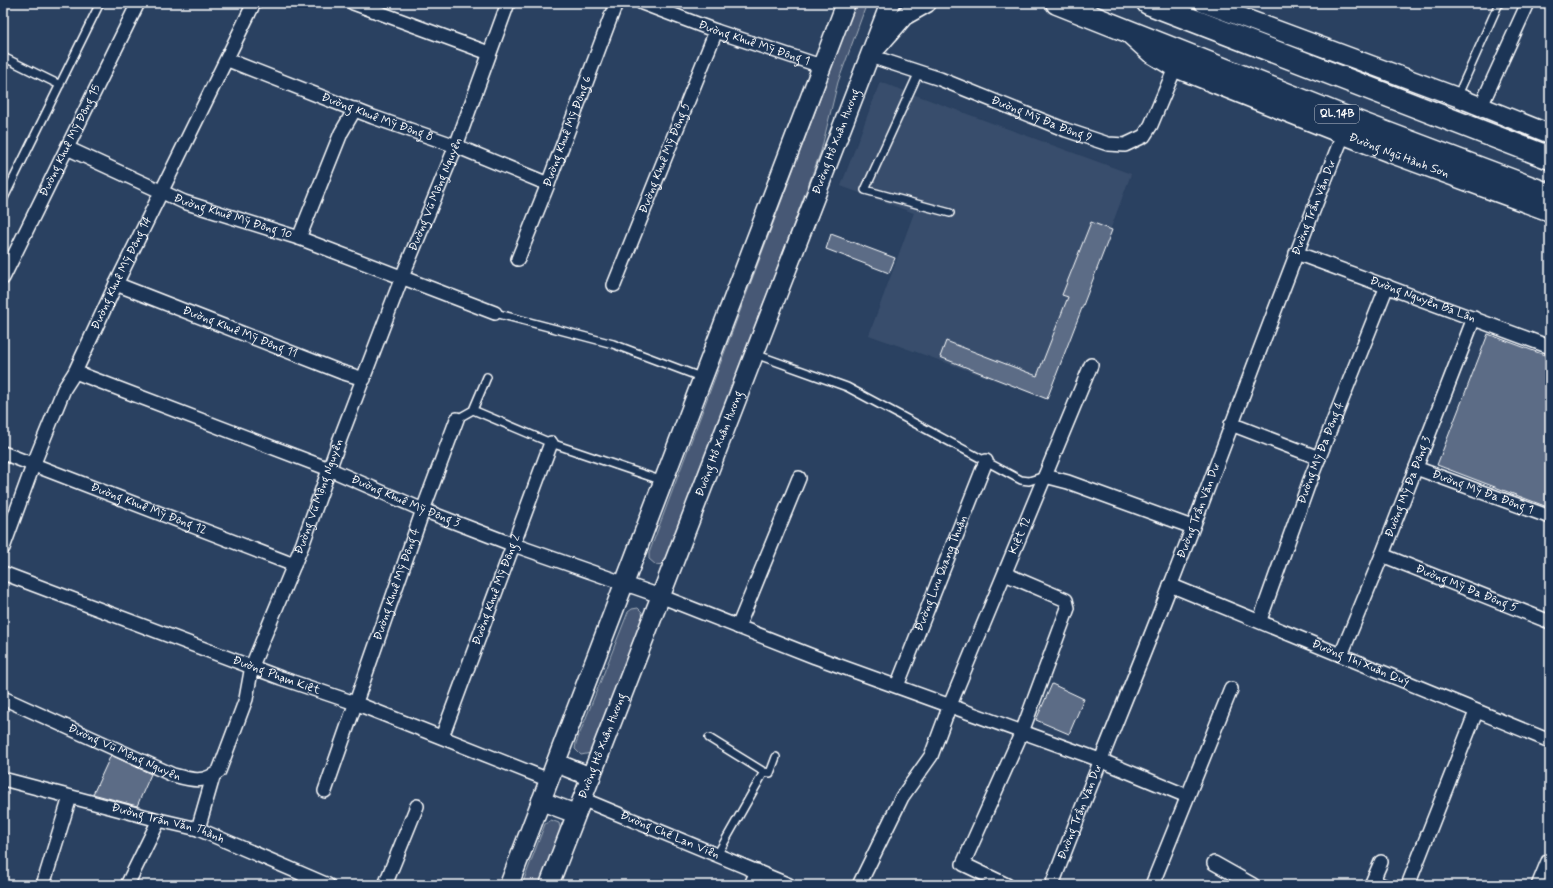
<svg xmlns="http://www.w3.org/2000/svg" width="1553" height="888" font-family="Mynerve,sans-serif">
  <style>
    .built { fill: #394e6c }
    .green { fill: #465975; stroke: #a2acba }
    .building { fill: #5b6c86; stroke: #fff }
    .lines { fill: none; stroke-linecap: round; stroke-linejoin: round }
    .lane-casing { stroke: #fff; stroke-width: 10 }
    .street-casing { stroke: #fff; stroke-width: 16 }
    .secondary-casing { stroke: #fff; stroke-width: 21 }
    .highway-casing { stroke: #fff; stroke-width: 25 }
    .lane { stroke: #1d3557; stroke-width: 7 }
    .street { stroke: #1d3557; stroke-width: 13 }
    .secondary { stroke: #1d3557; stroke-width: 18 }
    .highway { stroke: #1d3557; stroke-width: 22 }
    .labels { text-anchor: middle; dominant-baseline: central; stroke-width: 4; stroke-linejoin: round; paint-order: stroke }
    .shield { fill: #1d3557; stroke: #bbc2cd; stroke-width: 1 }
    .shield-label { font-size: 11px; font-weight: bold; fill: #fff }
    .street-label { font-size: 12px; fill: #fff; stroke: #1d3557 }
  </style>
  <rect width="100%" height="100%" fill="#2a4161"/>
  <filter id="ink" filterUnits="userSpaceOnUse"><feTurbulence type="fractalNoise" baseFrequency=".025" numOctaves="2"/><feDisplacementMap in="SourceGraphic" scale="8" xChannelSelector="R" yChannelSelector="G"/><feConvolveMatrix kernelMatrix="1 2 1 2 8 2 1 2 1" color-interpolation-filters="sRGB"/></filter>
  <g filter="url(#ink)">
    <path class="built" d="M 880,82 L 1131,174 L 1047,399 L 869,335 L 914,213 L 841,186 Z"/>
    <path class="green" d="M 856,3 L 867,3 L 838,82 L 821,151 L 668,558 L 663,564 L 656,565 L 649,559 L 649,553 Z
      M 638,608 L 642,612 L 643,618 L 591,753 L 581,755 L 575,749 L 576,743 L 628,612 L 632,609 Z
      M 551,820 L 559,823 L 561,831 L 541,885 L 522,885 L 545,824 Z"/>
    <path class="building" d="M 1091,222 L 1112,230 L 1047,399 L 940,357 L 946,341 L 1037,376 L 1068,297 L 1062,295 Z
      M 831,234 L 895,258 L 889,273 L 826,249 Z
      M 1488,334 L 1550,357 L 1550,508 L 1437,465 Z
      M 1052,684 L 1084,699 L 1069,734 L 1036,720 Z
      M 111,755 L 151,774 L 137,806 L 93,794 Z"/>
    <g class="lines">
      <g class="lane-casing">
        <path id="lane" d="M 3,57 L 60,85
          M 919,72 L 865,190 L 950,213
          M 1457,97 L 1499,3
          M 3,200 L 100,3
          M 495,313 L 613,344 L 703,378
          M 755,354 L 847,387 L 1021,480 L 1029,481 L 1045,476
          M 473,410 L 487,377
          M 457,419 L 473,410 L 551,443 L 663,481
          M 709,738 L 764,772 L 717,855
          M 764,772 L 770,773 L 776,757
          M 1373,878 L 1390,885
          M 300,885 L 305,875"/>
      </g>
      <g class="street-casing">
        <g id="street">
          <path d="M 353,3 L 489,53"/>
          <path id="s1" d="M 642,3 L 716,31 L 821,66"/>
          <path id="s2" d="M 870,56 L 940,79 L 1066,130 L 1108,144 L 1125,145 L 1144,136 L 1151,125 L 1175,68"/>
          <path id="s3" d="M 228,60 L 373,117 L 456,146 L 548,184"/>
          <path d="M 1481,106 L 1528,3"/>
          <path id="s4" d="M 67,148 L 184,202 L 299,238 L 495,313"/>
          <path d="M 299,238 L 341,133 L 355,109"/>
          <path id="s5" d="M 1296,253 L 1550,347"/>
          <path id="s6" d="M 518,259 L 548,184 L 616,3"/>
          <path id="s7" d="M 3,278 L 138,3"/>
          <path id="s8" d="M 116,284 L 341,372 L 364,379"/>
          <path id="s9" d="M 614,285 L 716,31"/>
          <path id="s10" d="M 75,372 L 329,469 L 423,510 L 514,545 L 660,596 L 815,657 L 1100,760 L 1187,796"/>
          <path d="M 1231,424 L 1319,458"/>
          <path id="s11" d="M 3,453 L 294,565"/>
          <path id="s12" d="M 1416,468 L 1550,517"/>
          <path d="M 1045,476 L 1068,482 L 1192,527"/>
          <path id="s13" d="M 3,548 L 34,463 L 64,389 L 75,372 L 116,284 L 254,3"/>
          <path id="s14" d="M 1382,555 L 1550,622"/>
          <path id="s15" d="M 3,573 L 281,678 L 355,703 L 549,780"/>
          <path d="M 1005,574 L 1066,600 L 1068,608 L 1022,732 L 963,864 L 1007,885"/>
          <path id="s16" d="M 1170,585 L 1550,741"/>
          <path id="s17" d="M 1260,620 L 1310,480 L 1387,286"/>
          <path d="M 738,627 L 799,478"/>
          <path id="s18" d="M 1341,655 L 1382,555 L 1474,318"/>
          <path id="s19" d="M 897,686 L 986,461"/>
          <path id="s20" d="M 3,698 L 173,775 C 191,780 204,784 219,771 L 246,699 L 252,666 L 303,543 L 340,439 L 402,277 L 456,146 L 508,3"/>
          <path id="s21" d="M 442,737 L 551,443"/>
          <path id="s22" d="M 3,779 L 159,820 L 198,829 L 328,885"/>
          <path id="s23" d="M 325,791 L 423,510 L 457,419"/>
          <path id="s24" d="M 582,799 L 789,885"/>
          <path d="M 198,829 L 213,777"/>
          <path d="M 1214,863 L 1253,885"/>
          <path d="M 43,885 L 70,797"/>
          <path d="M 127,885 L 159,820"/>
          <path d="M 385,885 L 417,806"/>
          <path d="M 751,885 L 757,871"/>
          <path id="s25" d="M 859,885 L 902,797 L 931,756 L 950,705 L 1091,365"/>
          <path id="s26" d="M 1052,885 C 1090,784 1132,685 1171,584 C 1229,435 1283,284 1343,135"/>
          <path d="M 1152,885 L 1231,689"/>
          <path d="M 1371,885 L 1381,862"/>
          <path d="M 1408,885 L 1476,712"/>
        </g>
      </g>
      <g class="secondary-casing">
        <g id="secondary">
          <path d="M 1204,3 L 1457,97 L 1550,134"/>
          <path id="s27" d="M 1129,34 L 1150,53 L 1175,68 L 1392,154 L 1550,212"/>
          <path d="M 878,46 L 904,16 L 927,3"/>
          <path d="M 556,763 L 591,777"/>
          <path d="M 541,801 L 576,814"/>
          <path d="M 509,885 L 846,3"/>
          <path id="s28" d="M 549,885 L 890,3"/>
          <path d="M 1541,885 L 1550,863"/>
        </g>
      </g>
      <g class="highway-casing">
        <path id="highway" d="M 1057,3 L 1349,119 L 1550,195
          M 1148,3 L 1550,158"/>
      </g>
      <use href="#lane" class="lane"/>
      <use href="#street" class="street"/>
      <use href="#secondary" class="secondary"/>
      <use href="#highway" class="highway"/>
    </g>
  </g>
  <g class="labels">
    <rect class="shield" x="1315" y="105" width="44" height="18" rx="3"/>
    <g class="shield-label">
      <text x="1337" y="114">QL.14B</text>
    </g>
    <g class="street-label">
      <text stroke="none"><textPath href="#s1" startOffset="119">Đường Khuê Mỹ Đông 1</textPath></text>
      <text stroke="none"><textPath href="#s3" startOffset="160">Đường Khuê Mỹ Đông 8</textPath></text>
      <text stroke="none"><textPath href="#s2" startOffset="183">Đường Mỹ Đa Đông 9</textPath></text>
      <text stroke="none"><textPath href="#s6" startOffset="137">Đường Khuê Mỹ Đông 6</textPath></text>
      <text stroke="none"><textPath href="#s7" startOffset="153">Đường Khuê Mỹ Đông 15</textPath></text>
      <text stroke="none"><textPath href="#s28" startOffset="797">Đường Hồ Xuân Hương</textPath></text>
      <text stroke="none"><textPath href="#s27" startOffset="298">Đường Ngũ Hành Sơn</textPath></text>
      <text stroke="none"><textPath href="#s9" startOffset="137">Đường Khuê Mỹ Đông 5</textPath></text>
      <text stroke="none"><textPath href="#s20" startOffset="852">Đường Vũ Mộng Nguyên</textPath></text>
      <text stroke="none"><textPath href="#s26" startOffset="726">Đường Trần Văn Dư</textPath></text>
      <text stroke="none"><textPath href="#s4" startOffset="180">Đường Khuê Mỹ Đông 10</textPath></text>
      <text stroke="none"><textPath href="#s13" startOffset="300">Đường Khuê Mỹ Đông 14</textPath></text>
      <text stroke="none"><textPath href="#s5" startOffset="135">Đường Nguyễn Bá Lân</textPath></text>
      <text stroke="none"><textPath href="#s8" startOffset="133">Đường Khuê Mỹ Đông 11</textPath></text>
      <text stroke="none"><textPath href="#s28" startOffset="473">Đường Hồ Xuân Hương</textPath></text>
      <text stroke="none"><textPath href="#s17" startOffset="178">Đường Mỹ Đa Đông 4</textPath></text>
      <text stroke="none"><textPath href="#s18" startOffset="181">Đường Mỹ Đa Đông 3</textPath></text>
      <text stroke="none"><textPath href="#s12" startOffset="71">Đường Mỹ Đa Đông 1</textPath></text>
      <text stroke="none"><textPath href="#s20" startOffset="528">Đường Vũ Mộng Nguyên</textPath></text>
      <text stroke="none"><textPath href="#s10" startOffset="355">Đường Khuê Mỹ Đông 3</textPath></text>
      <text stroke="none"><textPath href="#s11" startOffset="156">Đường Khuê Mỹ Đông 12</textPath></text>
      <text stroke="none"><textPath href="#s26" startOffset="402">Đường Trần Văn Dư</textPath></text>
      <text stroke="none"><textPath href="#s25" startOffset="386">Kiệt 12</textPath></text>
      <text stroke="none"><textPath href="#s19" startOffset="121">Đường Lưu Quang Thuận</textPath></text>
      <text stroke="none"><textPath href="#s23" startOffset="219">Đường Khuê Mỹ Đông 4</textPath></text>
      <text stroke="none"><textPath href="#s14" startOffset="91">Đường Mỹ Đa Đông 5</textPath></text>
      <text stroke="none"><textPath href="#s21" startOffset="157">Đường Khuê Mỹ Đông 2</textPath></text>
      <text stroke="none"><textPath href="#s16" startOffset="206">Đường Thị Xuân Quý</textPath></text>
      <text stroke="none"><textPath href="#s15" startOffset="292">Đường Phạm Kiệt</textPath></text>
      <text stroke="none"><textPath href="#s28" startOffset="149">Đường Hồ Xuân Hương</textPath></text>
      <text stroke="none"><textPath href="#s20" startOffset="133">Đường Vũ Mộng Nguyên</textPath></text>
      <text stroke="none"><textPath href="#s26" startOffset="78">Đường Trần Văn Dư</textPath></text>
      <text stroke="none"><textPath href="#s22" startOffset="171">Đường Trần Văn Thành</textPath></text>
      <text stroke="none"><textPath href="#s24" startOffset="95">Đường Chế Lan Viên</textPath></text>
    </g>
  </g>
  <rect width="1553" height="888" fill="none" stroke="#1d3557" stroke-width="16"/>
  <rect x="8" y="8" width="1537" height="872" fill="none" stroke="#fff" stroke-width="1.5" filter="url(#ink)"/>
</svg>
